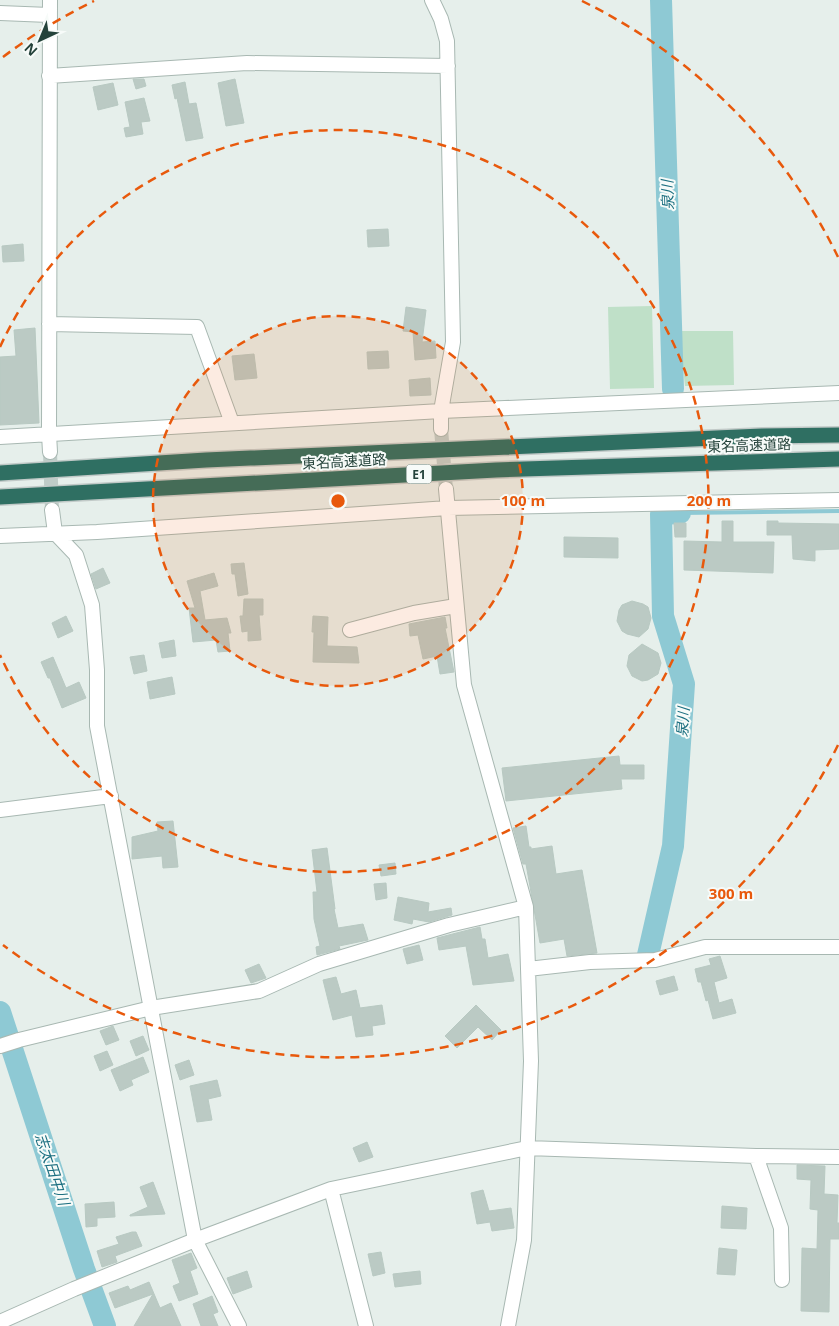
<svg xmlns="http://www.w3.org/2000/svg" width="839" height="1326" font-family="'Open Sans','Noto Sans JP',sans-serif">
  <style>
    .green { fill: #bfe0c8 }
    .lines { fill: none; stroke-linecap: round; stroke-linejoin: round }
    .stream { stroke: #8ec9d4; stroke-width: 4 }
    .river { stroke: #8ec9d4; stroke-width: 22 }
    .building { fill: #bbcac4; stroke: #b8c9c2 }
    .street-tunnel { stroke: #bfccc8; stroke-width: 14; stroke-dasharray: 14 7; stroke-linecap: butt }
    .street-casing { stroke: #a8b8b2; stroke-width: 16 }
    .highway-casing { stroke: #c2cac8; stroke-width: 18 }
    .street { stroke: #fff; stroke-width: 14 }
    .highway { stroke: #2f6f62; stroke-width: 15 }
    .ring { fill: none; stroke: #e8590c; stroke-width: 2.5; stroke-dasharray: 9 6 }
    .labels { text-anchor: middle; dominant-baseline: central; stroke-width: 4; stroke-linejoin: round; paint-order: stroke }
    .shield { fill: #f7fbf9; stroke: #637a73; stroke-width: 1 }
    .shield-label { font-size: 12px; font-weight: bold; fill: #24423a }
    .street-label { font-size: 14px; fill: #24423a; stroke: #f7fbf9 }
    .water-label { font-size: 15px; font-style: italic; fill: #1c6f80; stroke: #f7fbf9 }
    .centre { fill: #e8590c; stroke: #f7fbf9; stroke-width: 2.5 }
    .ring-label { font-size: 15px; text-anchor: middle; font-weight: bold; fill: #e8590c; stroke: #f7fbf9; stroke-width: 4; stroke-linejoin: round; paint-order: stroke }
  </style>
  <rect width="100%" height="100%" fill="#e6efeb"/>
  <path class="green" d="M 652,306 L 654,388 L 610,389 L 608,307 Z
    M 679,331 L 733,331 L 734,385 L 685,386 Z"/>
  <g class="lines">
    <path class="stream" d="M 680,513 L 839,511"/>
    <path class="river" d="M 661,0 L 673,389
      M 648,955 L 673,846 L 684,684 L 663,616 L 661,514 L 680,513 L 680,508
      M 0,1012 L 84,1269 L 105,1326"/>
  </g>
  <path class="building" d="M 133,79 L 144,79 L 146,86 L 136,89 Z
    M 235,79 L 244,123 L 226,126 L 218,83 Z
    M 185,82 L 189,104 L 196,103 L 203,138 L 186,141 L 177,98 L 175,99 L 172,85 Z
    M 113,83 L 118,105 L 98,110 L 93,87 Z
    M 144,98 L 150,121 L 141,122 L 143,134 L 126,137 L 124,128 L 130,127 L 125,102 Z
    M 388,229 L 389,246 L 368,247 L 367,230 Z
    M 23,244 L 24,261 L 3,262 L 2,246 Z
    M 406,307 L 426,310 L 422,342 L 435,341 L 436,358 L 415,360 L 413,332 L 403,331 Z
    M 35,328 L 39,423 L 0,425 L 0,357 L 16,356 L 14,330 Z
    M 388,351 L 389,368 L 368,369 L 367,352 Z
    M 254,354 L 257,378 L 235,380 L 232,356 Z
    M 430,378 L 431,395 L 410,396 L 409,380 Z
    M 722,521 L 733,521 L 733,542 L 774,542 L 773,573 L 684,570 L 684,541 L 722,542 Z
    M 767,521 L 778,521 L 778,523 L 839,524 L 839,549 L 815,550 L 815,561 L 793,559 L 792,535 L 767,535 Z
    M 674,523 L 686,523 L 686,537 L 675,537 Z
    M 564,537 L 618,538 L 618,558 L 564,557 Z
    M 244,563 L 248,594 L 238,596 L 235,574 L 232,574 L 231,564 Z
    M 103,568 L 110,583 L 96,589 L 91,574 Z
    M 214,573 L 218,586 L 200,591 L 205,620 L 227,618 L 231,633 L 228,633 L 230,651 L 218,652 L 216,640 L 193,642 L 189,608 L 195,608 L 187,581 Z
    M 244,599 L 263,599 L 263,615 L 259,615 L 261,640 L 248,641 L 248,631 L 242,632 L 240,616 L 243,616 Z
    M 632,601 L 643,604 L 648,607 L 651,618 L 648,629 L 639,637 L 627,634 L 622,631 L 617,621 L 619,610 L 622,605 Z
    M 66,616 L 73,631 L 58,638 L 52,623 Z
    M 313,616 L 328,617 L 327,646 L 357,647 L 359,663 L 313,662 L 314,632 L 312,632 Z
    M 445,617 L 447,628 L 445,628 L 454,672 L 440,674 L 437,656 L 423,659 L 418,635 L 410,636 L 409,624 Z
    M 174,640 L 176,656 L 162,658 L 159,643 Z
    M 642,644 L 658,653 L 661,663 L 658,674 L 648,680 L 642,681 L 632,676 L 627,666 L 629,655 Z
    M 144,655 L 147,671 L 134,674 L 130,657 Z
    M 53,657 L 66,688 L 79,682 L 86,698 L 62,708 L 50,678 L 48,678 L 41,662 Z
    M 172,677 L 175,694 L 150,699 L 147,682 Z
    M 619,756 L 620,765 L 644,765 L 644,779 L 621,779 L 622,789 L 506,801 L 502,768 Z
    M 173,821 L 178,867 L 163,868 L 162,856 L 132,859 L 132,837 L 158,831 L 157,822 Z
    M 526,826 L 529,847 L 531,847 L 531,849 L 552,846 L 556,874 L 582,870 L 597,953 L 567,956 L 564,939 L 540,943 L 526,864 L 523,864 L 513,828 Z
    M 327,848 L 335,909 L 334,909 L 338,928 L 363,924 L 368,940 L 339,946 L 340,949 L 317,955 L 316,947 L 320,946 L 314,919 L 313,892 L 317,892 L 312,850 Z
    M 395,863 L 396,874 L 381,876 L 379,865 Z
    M 386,883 L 387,898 L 376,900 L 374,884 Z
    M 398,897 L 429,903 L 428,912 L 451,908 L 452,915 L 429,922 L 413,919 L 412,924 L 394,920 Z
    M 480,927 L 482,939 L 485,939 L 488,958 L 508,954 L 514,981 L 473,985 L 466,946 L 439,950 L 437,938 Z
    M 419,945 L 423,960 L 407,964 L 403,949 Z
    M 720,956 L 727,978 L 714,982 L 719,1003 L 732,999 L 736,1013 L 713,1019 L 708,1000 L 706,1001 L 701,982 L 698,982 L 695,969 L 711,965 L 709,959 Z
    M 259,964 L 266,978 L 251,983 L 245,970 Z
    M 674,976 L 678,990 L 660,995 L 656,981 Z
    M 336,977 L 341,994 L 356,990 L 360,1008 L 382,1005 L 385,1024 L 372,1026 L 373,1035 L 356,1037 L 352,1015 L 333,1020 L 323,980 Z
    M 476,1005 L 501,1030 L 492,1040 L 478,1027 L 457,1048 L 445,1036 Z
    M 113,1026 L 119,1040 L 106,1045 L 100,1031 Z
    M 143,1036 L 149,1050 L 136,1056 L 130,1041 Z
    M 107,1051 L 113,1065 L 100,1071 L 94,1056 Z
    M 143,1057 L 149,1072 L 131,1080 L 133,1085 L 120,1091 L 111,1070 Z
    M 189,1060 L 194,1075 L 180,1080 L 175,1065 Z
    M 217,1080 L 221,1096 L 208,1099 L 212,1120 L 197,1122 L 190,1086 Z
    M 367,1142 L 373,1157 L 359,1162 L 353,1148 Z
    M 797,1165 L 825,1166 L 824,1194 L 838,1195 L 837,1223 L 839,1223 L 839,1239 L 830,1239 L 829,1312 L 801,1311 L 802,1248 L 817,1249 L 818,1210 L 810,1209 L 811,1180 L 797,1179 Z
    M 153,1182 L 165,1214 L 130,1216 L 130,1215 L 148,1207 L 140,1187 Z
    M 483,1190 L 489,1211 L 511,1208 L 514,1228 L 492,1231 L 490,1222 L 477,1224 L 471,1193 Z
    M 114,1202 L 115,1217 L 97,1218 L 97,1226 L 86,1227 L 85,1204 Z
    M 722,1206 L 747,1208 L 746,1229 L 721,1228 Z
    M 132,1232 L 136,1232 L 142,1246 L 115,1256 L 117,1262 L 102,1267 L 97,1251 L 119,1244 L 116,1237 Z
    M 719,1248 L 737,1250 L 735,1275 L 717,1274 Z
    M 381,1252 L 385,1273 L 373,1276 L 368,1254 Z
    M 191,1253 L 197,1268 L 190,1271 L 198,1294 L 179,1301 L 173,1286 L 180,1283 L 172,1260 Z
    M 247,1271 L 252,1287 L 233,1294 L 227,1278 Z
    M 420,1271 L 421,1284 L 395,1287 L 393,1274 Z
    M 149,1282 L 160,1308 L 171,1303 L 181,1326 L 134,1326 L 153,1294 L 115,1308 L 109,1293 L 128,1286 L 130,1290 Z
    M 212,1296 L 218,1312 L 213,1314 L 218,1326 L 201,1326 L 193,1304 Z"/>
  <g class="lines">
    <path class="street-tunnel" d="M 441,429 L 446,489
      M 50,452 L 52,510"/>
    <g class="street-casing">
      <path id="street" d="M 50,0 L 49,434 L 50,452
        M 432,0 L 441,19 L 447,41 L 453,342 L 441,411 L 441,429
        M 0,13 L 49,15
        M 49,76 L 247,63 L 448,66
        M 49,324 L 197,327 L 232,423
        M 0,437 L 441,411 L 839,393
        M 446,489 L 464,685 L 526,907 L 531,1061 L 524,1240 L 508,1326
        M 52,510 L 55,533 L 76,555 L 92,605 L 97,670 L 97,726 L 195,1240 L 239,1326
        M 0,536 L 97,532 L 448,508 L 839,500
        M 350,630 L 414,613 L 456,606
        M 0,810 L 111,796
        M 528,969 L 590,962 L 655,960 L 705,947 L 839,947
        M 0,1046 L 19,1040 L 151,1008 L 259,991 L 319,964 L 449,925 L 526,907
        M 756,1156 L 781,1228 L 782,1280
        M 331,1189 L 366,1326
        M 0,1322 L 74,1289 L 195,1240 L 331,1189 L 527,1148 L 756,1156 L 839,1157"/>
    </g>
    <g class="highway-casing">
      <path id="highway" d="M 0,473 L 206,460 L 762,436 L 839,435
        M 0,497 L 496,470 L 839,459"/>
    </g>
    <use href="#street" class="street"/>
    <use href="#highway" class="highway"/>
  </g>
  <circle cx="338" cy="501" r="185" fill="#e8590c" fill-opacity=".12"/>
  <g class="ring">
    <circle cx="338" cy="501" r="185"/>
    <path d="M0 347A371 371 0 1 1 0 655"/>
    <path d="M838 745A556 556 0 0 1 3 945M3 57A556 556 0 0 1 94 1M582 1A556 556 0 0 1 838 257"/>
  </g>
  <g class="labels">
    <rect class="shield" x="406.5" y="464.5" width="25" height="19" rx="4"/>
    <g class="shield-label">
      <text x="419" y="474">E1</text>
    </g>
    <g class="street-label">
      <text transform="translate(749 445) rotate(-2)">東名高速道路</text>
      <text transform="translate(344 461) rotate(-3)">東名高速道路</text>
    </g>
    <g class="water-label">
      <text transform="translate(667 195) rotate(-92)">泉川</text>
      <text transform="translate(682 722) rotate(-86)">泉川</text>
      <text transform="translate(53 1169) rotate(71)">志太田中川</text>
    </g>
  </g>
  <circle cx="338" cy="501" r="8" class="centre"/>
  <g class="ring-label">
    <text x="523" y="506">100 m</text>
    <text x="709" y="506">200 m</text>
    <text x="731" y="899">300 m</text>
  </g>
  <g transform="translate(40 40) rotate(224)" stroke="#f7fbf9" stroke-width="4" paint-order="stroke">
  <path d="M0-4L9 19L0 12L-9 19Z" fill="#24423a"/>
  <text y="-8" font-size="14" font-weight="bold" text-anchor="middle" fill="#24423a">N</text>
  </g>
</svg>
